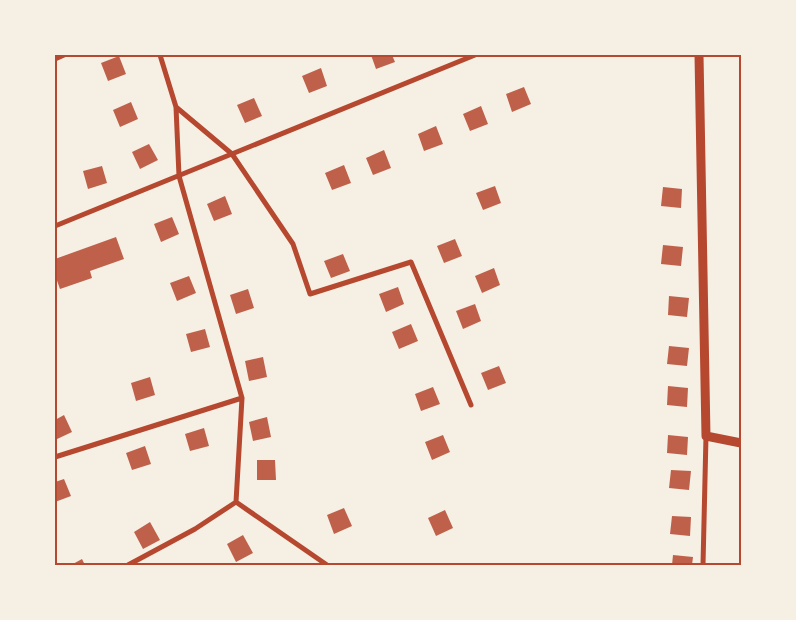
<svg xmlns="http://www.w3.org/2000/svg" width="796" height="620" font-family="'Roboto Serif',serif">
  <style>
    .building { fill: #bf614a }
    .lines { fill: none; stroke-linecap: round; stroke-linejoin: round }
    .minor { stroke: #b5482f; stroke-width: 5 }
    .tertiary { stroke: #b5482f; stroke-width: 9 }
    .neatline { fill: none; stroke: #b5482f; stroke-width: 2 }
  </style>
  <rect width="100%" height="100%" fill="#f6efe4"/>
  <path class="building" d="M 371,55 L 392,55 L 395,62 L 376,69 Z
    M 119,56 L 126,74 L 108,81 L 101,63 Z
    M 321,68 L 327,86 L 309,93 L 302,76 Z
    M 524,87 L 531,104 L 512,112 L 506,94 Z
    M 254,98 L 262,116 L 245,123 L 237,105 Z
    M 131,102 L 138,119 L 120,127 L 113,110 Z
    M 481,106 L 488,124 L 470,131 L 463,114 Z
    M 436,126 L 443,144 L 424,151 L 418,134 Z
    M 149,144 L 158,160 L 140,169 L 132,152 Z
    M 384,150 L 391,168 L 373,175 L 366,158 Z
    M 344,165 L 351,183 L 332,190 L 325,173 Z
    M 102,166 L 107,183 L 88,189 L 83,171 Z
    M 495,186 L 501,203 L 483,210 L 476,193 Z
    M 663,187 L 682,189 L 681,208 L 661,206 Z
    M 225,196 L 232,214 L 214,221 L 207,204 Z
    M 172,217 L 179,234 L 161,242 L 154,224 Z
    M 116,237 L 124,259 L 90,271 L 92,278 L 60,289 L 55,275 L 55,259 Z
    M 455,239 L 462,256 L 444,263 L 437,246 Z
    M 663,245 L 683,247 L 681,266 L 661,264 Z
    M 343,254 L 350,271 L 331,278 L 324,261 Z
    M 494,268 L 500,285 L 482,293 L 475,276 Z
    M 189,276 L 196,293 L 177,301 L 170,283 Z
    M 398,287 L 404,304 L 386,312 L 379,294 Z
    M 248,289 L 254,308 L 236,314 L 230,295 Z
    M 669,296 L 689,298 L 687,317 L 668,315 Z
    M 475,304 L 481,321 L 463,329 L 456,311 Z
    M 411,324 L 418,341 L 399,349 L 392,332 Z
    M 205,329 L 210,347 L 191,352 L 186,334 Z
    M 669,346 L 689,348 L 687,366 L 667,364 Z
    M 263,357 L 267,377 L 249,381 L 245,361 Z
    M 499,366 L 506,383 L 488,390 L 481,373 Z
    M 150,377 L 155,395 L 136,401 L 131,383 Z
    M 668,386 L 688,388 L 687,407 L 667,405 Z
    M 433,387 L 440,404 L 421,411 L 415,394 Z
    M 64,415 L 72,432 L 55,440 L 55,420 Z
    M 267,417 L 271,437 L 253,441 L 249,422 Z
    M 204,428 L 209,446 L 190,451 L 185,434 Z
    M 443,435 L 450,452 L 432,460 L 425,442 Z
    M 668,435 L 688,437 L 687,455 L 667,453 Z
    M 145,446 L 151,464 L 132,470 L 126,453 Z
    M 257,460 L 275,460 L 276,480 L 257,480 Z
    M 671,470 L 691,471 L 689,490 L 669,488 Z
    M 64,479 L 71,496 L 55,502 L 55,482 Z
    M 344,508 L 352,526 L 334,534 L 327,515 Z
    M 445,510 L 453,528 L 436,536 L 428,518 Z
    M 672,516 L 691,517 L 690,536 L 670,534 Z
    M 150,522 L 160,540 L 143,549 L 134,532 Z
    M 243,535 L 253,553 L 236,562 L 227,544 Z
    M 673,555 L 693,557 L 692,565 L 672,565 Z
    M 82,559 L 85,565 L 71,565 Z"/>
  <g class="lines">
    <path class="minor" d="M 160,55 L 176,107 L 179,176 L 242,398 L 236,502 L 327,565
      M 55,59 L 64,55
      M 176,107 L 232,154 L 293,244 L 310,294 L 411,262 L 471,405
      M 55,226 L 475,55
      M 55,457 L 242,398
      M 128,565 L 195,529 L 236,502
      M 703,565 L 706,436"/>
    <path class="tertiary" d="M 699,55 L 706,436 L 741,443"/>
  </g>
  <rect width="796" height="620" fill="none" stroke="#f6efe4" stroke-width="112"/>
  <rect x="56" y="56" width="684" height="508" class="neatline"/>
</svg>
